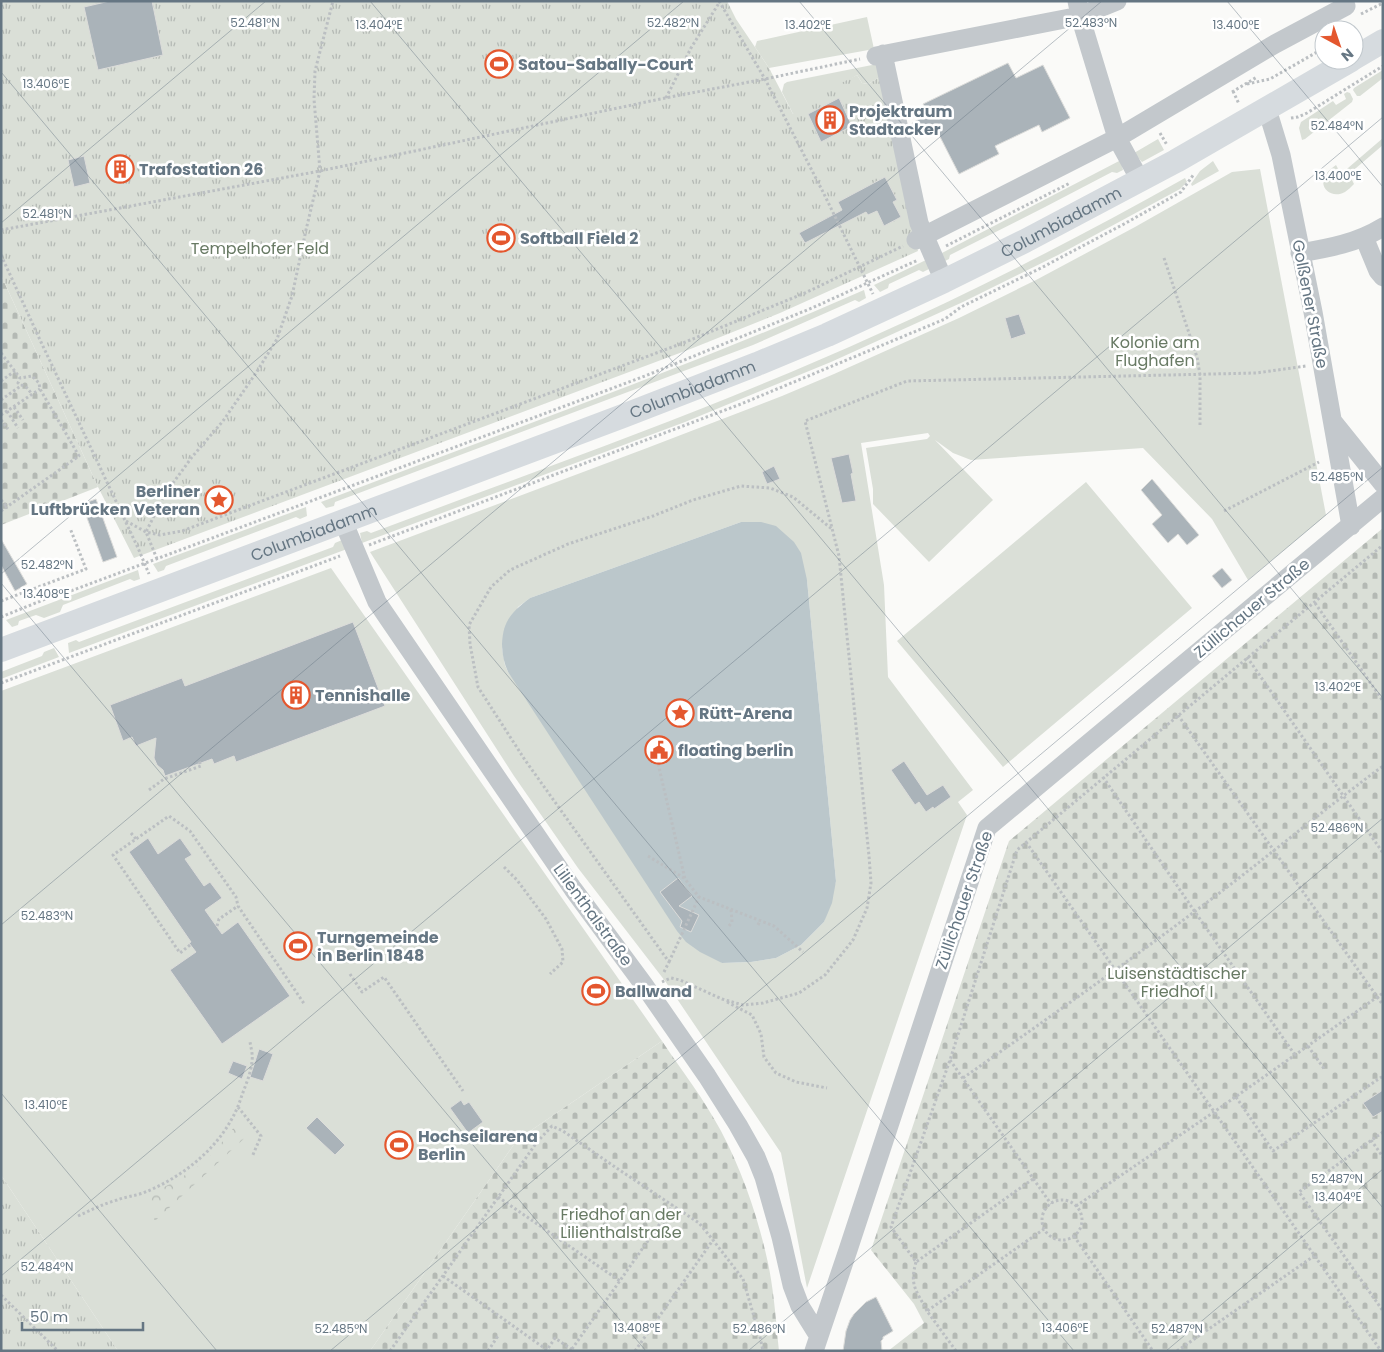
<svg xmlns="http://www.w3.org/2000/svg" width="1384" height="1352" font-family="Poppins,sans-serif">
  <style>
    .green { fill: #dadfd7; fill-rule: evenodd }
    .forest { fill: url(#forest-crowns) }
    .cemetery { fill: url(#cemetery-stones) }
    .park { fill: url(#park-tufts) }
    .water { fill: #bbc7cb }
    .building { fill: #aab3b9; stroke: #dcdcda }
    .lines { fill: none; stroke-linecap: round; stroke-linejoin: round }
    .path { stroke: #bbbfc2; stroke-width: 3; stroke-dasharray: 2.5 2.5; stroke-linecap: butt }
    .minor { stroke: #c3c8cc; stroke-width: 19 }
    .major { stroke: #d6dbdf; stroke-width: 24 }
    .ticks { fill: none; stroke: #657683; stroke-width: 1; stroke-opacity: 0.45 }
    .labels { text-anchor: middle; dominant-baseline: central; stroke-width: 5; stroke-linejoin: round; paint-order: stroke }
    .poi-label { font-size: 16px; font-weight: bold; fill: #657683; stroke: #fff; text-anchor: start }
    .street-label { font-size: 16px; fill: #657683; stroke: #fff }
    .park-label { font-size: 16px; fill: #687a64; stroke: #fff }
    .ticks-label { font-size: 12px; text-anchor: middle; fill: #657683; stroke: #fff; stroke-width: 5; stroke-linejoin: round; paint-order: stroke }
  </style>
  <defs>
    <pattern id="forest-crowns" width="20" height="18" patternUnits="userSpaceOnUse" patternTransform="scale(1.25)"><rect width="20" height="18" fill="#dadfd7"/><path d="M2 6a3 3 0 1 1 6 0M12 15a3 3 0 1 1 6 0" fill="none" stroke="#b4b9b4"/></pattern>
    <pattern id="cemetery-stones" width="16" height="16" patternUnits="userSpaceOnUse" patternTransform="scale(1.25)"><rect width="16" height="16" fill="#dadfd7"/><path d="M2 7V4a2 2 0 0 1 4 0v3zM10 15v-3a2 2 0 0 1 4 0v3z" fill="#b4b9b4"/></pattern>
    <pattern id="park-tufts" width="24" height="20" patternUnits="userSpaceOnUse" patternTransform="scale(1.25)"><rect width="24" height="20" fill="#dadfd7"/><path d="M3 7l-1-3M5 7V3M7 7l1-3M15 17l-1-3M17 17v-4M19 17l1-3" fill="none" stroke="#b4b9b4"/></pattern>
  </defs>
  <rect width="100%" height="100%" fill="#fafaf8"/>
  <path class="green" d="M 867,17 L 874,49 L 769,68 L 755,47 L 757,41 Z
    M 877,64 L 880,77 L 868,84 L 862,83 L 857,75 L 793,114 L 782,92 L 784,84 L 787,82 Z
    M 1383,70 L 1383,78 L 1360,96 L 1357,96 L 1353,90 L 1354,88 Z
    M 1347,92 L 1350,93 L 1353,99 L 1352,102 L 1305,139 L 1302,140 L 1299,128 L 1301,122 L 1333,101 L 1336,105 L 1346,99 L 1344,94 Z
    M 1383,138 L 1383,145 L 1349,174 L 1354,184 C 1351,187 1348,190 1345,192 C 1331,200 1316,186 1327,173 C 1329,170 1333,167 1336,165 L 1341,174 Z
    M 1158,139 L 1164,150 L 1142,162 L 1134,153 Z
    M 1121,160 L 1123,170 L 1117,173 L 1112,172 L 1045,207 L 950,255 L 949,259 L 945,261 L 940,254 Z
    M 1213,161 L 1219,171 L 1192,186 L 1191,184 L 1200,171 Z
    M 1260,169 L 1326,515 L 1248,580 L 1212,519 L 1143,448 L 971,460 L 953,453 L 935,440 L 993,500 L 929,562 L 873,504 L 873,489 L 866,448 L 927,439 L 930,436 L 928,433 L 861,443 L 884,585 L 888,677 L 973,790 L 958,802 L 967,815 L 807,1288 L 781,1153 L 665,981 L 578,868 L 514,776 L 370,552 L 647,448 L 782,396 L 834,374 L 959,318 L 1036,280 L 1135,227 L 1232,172 ZM 741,522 L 807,580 L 836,881 L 824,922 L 801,945 L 776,958 L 751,962 L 722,963 L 508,672 L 505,665 L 502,649 L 518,607 L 530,598 Z
    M 1185,178 L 1187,182 L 1180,189 L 1058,255 L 963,302 L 831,362 L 685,422 L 362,543 L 360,533 L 367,531 L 371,533 C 541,469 713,409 878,334 C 983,287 1085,234 1185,178 Z
    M 926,260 L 929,269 L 923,272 L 919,270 L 889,284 L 888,288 L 880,292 L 874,285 Z
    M 864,290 L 866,298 L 859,302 L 855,300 L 753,345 L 335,502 L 334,506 L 326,508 L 321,502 C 503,433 686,368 864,290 Z
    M 1086,482 L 1192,608 L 1003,767 L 897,641 Z
    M 306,507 L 307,516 L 300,519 L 296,517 L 166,566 L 164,570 L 158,572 L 153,564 Z
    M 342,540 L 347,549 L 69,653 L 68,643 L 76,640 L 79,642 L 333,547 L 335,543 Z
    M 331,568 L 662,1041 L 517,1140 L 370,1351 L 118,1351 L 1,1175 L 1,691 Z
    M 138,570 L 140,579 L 134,581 L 130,579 L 63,605 L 60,612 L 44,618 L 36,615 L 19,621 L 18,625 L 12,627 L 6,620 Z
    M 54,648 L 59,657 L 1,679 L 1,672 L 42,656 L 44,652 Z"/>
  <path class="forest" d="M 235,1126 L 248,1135 L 155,1221 L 144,1197 C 167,1186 191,1174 210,1156 C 219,1146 227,1136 235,1126 Z"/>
  <path class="cemetery" d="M 1,275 L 98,487 L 1,525 Z
    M 1383,528 L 1383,1351 L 888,1351 L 924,1323 L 914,1304 L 871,1250 L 1009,841 Z
    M 662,1041 C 682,1071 704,1099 721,1131 C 743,1173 758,1217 768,1263 C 774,1291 776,1322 779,1351 L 370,1351 L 517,1140 Z"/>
  <path class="park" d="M 1,1 L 727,1 L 736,19 L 769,68 L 793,114 L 798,105 L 857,75 L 862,83 L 868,84 L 880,77 L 918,251 L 780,313 L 693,348 L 134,558 L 98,487 L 1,275 Z
    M 1,1175 L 118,1351 L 1,1351 Z"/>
  <path class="water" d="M 741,522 L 761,522 L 776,526 L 794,542 L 801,553 L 807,580 L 836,881 L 832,903 L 824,922 L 801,945 L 776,958 L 751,962 L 722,963 L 700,952 L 686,942 L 677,931 L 508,672 C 504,663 502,654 502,644 C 503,620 512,612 530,598 Z"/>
  <path class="building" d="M 110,1 L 152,1 L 163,55 L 98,70 L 84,7 Z
    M 1008,63 L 1016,78 L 1043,65 L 1070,118 L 1042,132 L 1039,125 L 995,146 L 999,154 L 959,174 L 935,127 L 918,135 L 912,123 L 929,114 L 923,104 Z
    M 839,98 L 852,126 L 821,142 L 808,114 Z
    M 84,156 L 90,183 L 74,187 L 68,160 Z
    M 885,177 L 897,200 L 893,202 L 901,217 L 884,226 L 877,211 L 868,215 L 866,212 L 805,243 L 799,233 L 842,210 L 838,202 Z
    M 1019,314 L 1026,334 L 1011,339 L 1005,318 Z
    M 849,454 L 853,473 L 851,474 L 856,501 L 842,503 L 831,458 Z
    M 774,466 L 780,479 L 767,484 L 762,472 Z
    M 1152,479 L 1199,535 L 1187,545 L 1178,534 L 1168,543 L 1152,524 L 1162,515 L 1141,490 Z
    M 96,499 L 117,557 L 103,562 L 82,504 Z
    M 1,539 L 27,584 L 15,591 L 1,565 Z
    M 1222,568 L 1232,580 L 1222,588 L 1212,576 Z
    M 353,622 L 385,706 L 236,762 L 234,756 L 214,764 L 212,759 L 165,776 L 163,770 L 157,765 L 154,758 L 156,738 L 136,746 L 132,737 L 123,741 L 110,705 L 182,678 L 185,686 Z
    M 904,761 L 927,795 L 943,785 L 951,797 L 934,809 L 933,807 L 926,812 L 919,802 L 915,805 L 891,770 Z
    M 148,838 L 158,854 L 180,838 L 192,855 L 185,859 L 204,886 L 210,882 L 222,898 L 205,910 L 222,934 L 238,922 L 290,996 L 222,1044 L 170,970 L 196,952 L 189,943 L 191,942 L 129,852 Z
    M 678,878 L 692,896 L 679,906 L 699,915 L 691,932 L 680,927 L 682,921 L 660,892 Z
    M 259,1049 L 273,1054 L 263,1081 L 250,1077 Z
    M 233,1061 L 247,1066 L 242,1079 L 228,1073 Z
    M 1383,1090 L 1383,1111 L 1373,1117 L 1363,1103 Z
    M 461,1100 L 464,1105 L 469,1102 L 483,1122 L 468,1133 L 450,1108 Z
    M 317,1117 L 345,1145 L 335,1155 L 306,1128 Z
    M 876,1297 L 893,1331 L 883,1337 L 883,1339 L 881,1341 L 882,1351 L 843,1351 L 846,1331 L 850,1320 L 854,1314 L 866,1302 Z"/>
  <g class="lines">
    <path class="path" d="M 719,1 L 765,79 L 823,192 L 873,294
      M 1361,14 L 1383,3
      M 1247,84 L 1270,79 L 1324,48
      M 1233,91 L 1239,104
      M 1232,92 L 1257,77
      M 666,98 L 691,48 L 719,3
      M 1291,118 L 1298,117 L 1307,113 L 1383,66
      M 1160,133 L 1167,145
      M 1,230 L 320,171 L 665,98 L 765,79 L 860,59
      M 946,246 L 1070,183
      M 1,255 L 41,342 L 138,548 L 149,574
      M 1164,258 L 1197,357 L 1200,375 L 1200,425
      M 1,353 L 20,378
      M 1,381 L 15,371
      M 1,400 L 22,385
      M 14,407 L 23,420
      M 7,411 L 18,428
      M 1,415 L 40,389
      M 1,420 L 8,429
      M 1,500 L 7,507
      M 1,511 L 79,456 L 40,389 L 39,383 L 32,376 L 20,378 L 18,383 L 27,388 L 32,394
      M 1224,511 L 1319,462
      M 126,521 L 146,532 L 160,535 L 182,531 L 683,343 L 805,293 L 903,246
      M 369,545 L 741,404 L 945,319 L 961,307 L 1041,268 L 1124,224 L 1181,192 L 1194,174
      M 157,559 L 146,532 L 165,494 L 192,457 L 223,421 L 256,373 L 277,339 L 292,296 L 306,230 L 320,171 L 314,99 L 315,71 L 333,1
      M 1,601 L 86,569 L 70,528
      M 1315,603 L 1383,701
      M 1,617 L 53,596 L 68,592 L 645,376 L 812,308 L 918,260
      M 1247,657 L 1383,853
      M 1,683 L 340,556
      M 1178,715 L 1383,1005
      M 657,759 L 685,879 L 699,897 L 774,926 L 803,952
      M 1103,777 L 1195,912 L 1295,1055
      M 149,790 L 164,779 L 201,766 L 199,761
      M 131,833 L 136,839
      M 1026,842 L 1381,1351
      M 648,856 L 684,878
      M 504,867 L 517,880 L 546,919 L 562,949 L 563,962 L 550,974
      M 758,925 L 760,921
      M 217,926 L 219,919 L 238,906
      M 729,926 L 732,922 L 731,909
      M 190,945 L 180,953 L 113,855 L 169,816 L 190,831 L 236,897 L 238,906 L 305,1005
      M 669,962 L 699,897
      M 664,972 L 669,962 L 525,760 L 478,687 L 470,644 L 469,625 L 491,587 L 510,570 L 568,544 L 653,516 L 693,500 L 741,486 L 770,488 L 793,497 L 833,530
      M 350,974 L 362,992 L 384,977 L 463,1091
      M 662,982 L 671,978 L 680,980 L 722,999 L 743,1005 L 763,1003 L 799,993 L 825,975 L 853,940 L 867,908 L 871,883 L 869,856 L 839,556 L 805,421 L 907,381 L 1256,373 L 1306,366
      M 727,1002 L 752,1015 L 761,1034 L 764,1057 L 776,1073 L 796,1082 L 827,1088
      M 1308,1046 L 1325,1070
      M 950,1060 L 1051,1204
      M 963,1078 C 1040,1024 1118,969 1194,912 C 1258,865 1319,813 1383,766
      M 1236,1097 L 1273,1151 L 1383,1076
      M 238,1107 L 261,1136 L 252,1157
      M 1383,1132 L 1299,1192 L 1383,1311
      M 1371,1140 L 1383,1157
      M 1033,1179 L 916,1262 L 891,1227 L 950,1060 L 1017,850 L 1383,545
      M 498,1197 L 620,1281
      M1042 1220a20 20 0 1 1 40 0a20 20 0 1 1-40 0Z
      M 1076,1206 L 1214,1112 L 1383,993
      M 78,1216 C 91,1210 103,1204 117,1200 C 125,1197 134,1196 143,1193 C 186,1176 226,1143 241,1098 C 245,1086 251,1074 252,1061 C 253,1055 251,1048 250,1042
      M 1074,1236 L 1153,1351
      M 916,1262 C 909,1286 917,1291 927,1311
      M 443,1276 L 547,1350 L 555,1338 L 574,1351
      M 1,1295 L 58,1351
      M 572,1349 L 673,1205
      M 390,1351 L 537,1142 L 552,1126 L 563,1131 L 615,1167 L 699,1223 L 713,1240 L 743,1279 L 760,1337 L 763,1351
      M 488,1351 L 498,1336
      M 635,1351 L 713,1240
      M 956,1351 L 927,1311 L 1044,1229
      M 1177,1351 L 1314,1256"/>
    <path class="minor" d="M 1077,1 L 1080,16 L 1117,138 L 1140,180
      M 883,54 L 919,223 L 944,281
      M 876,56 L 1080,16 L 1117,1
      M 1267,109 L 1281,155 L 1313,312 L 1351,526
      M 1364,237 L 1378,271 L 1383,277
      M 916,240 L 1117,138 L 1275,44 L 1346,6 L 1344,1
      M 1300,253 C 1329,248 1357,243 1383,227
      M 1334,423 L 1383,484
      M 343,521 L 377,602 L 573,889 L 644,985 L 707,1076 L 738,1125 L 756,1157 L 764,1177 L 781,1237 L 792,1285 L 800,1306 L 818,1335
      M 814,1351 L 848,1250 L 987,828 L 1383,498"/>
    <g class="major">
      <path d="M 1354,58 L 1383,41"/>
      <path id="s1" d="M 1,650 L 623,416 L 757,364 L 827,335 L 944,281 L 1025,241 L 1176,161 L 1351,60"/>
    </g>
  </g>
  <path class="ticks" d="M 370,1 L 1383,1208M 799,1 L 1383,698M 1227,1 L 1383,187M 1,72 L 1074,1351M 1,223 L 266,1M 1,574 L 684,1M 1,583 L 646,1351M 1,925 L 1102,1M 1,1093 L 217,1351M 1,1276 L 1383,117M 330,1351 L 1383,467M 748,1351 L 1383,818M 1166,1351 L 1383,1169"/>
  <defs>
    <g id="stadium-ring" transform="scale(1.4375)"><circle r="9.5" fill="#fff" stroke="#e4572e" stroke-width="1.5"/><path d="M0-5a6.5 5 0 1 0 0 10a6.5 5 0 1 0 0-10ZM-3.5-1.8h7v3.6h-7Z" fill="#e4572e"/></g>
    <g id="building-ring" transform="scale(1.4375)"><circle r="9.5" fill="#fff" stroke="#e4572e" stroke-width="1.5"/><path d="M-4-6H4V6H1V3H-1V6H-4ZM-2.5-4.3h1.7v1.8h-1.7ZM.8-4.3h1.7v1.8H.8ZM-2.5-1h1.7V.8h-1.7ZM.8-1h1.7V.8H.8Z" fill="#e4572e"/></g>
    <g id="sight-ring" transform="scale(1.4375)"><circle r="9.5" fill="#fff" stroke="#e4572e" stroke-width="1.5"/><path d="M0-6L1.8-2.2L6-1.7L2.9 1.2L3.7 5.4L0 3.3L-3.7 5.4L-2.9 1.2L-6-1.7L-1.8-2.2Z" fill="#e4572e"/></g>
    <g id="civic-ring" transform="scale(1.4375)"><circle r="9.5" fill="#fff" stroke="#e4572e" stroke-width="1.5"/><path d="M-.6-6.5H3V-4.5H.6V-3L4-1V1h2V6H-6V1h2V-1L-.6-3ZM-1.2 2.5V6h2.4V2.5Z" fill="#e4572e"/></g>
  </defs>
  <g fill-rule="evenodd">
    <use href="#stadium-ring" x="499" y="64"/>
    <use href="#building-ring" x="830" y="120"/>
    <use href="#building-ring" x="120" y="169"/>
    <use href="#stadium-ring" x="501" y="238"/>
    <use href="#sight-ring" x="219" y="500"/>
    <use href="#building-ring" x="296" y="695"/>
    <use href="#sight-ring" x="680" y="713"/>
    <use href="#civic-ring" x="659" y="750"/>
    <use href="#stadium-ring" x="298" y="946"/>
    <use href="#stadium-ring" x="596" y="991"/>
    <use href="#stadium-ring" x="399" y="1145"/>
  </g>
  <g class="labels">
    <g class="poi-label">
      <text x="518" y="64">Satou-Sabally-Court</text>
      <text x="849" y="111">Projektraum<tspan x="849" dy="18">Stadtacker</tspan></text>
      <text x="139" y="169">Trafostation 26</text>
      <text x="520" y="238">Softball Field 2</text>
      <text x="200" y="491" text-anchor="end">Berliner<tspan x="200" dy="18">Luftbrücken Veteran</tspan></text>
      <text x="315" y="695">Tennishalle</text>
      <text x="699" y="713">Rütt-Arena</text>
      <text x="678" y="750">floating berlin</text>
      <text x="317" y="937">Turngemeinde<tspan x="317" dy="18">in Berlin 1848</tspan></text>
      <text x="615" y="991">Ballwand</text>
      <text x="418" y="1136">Hochseilarena<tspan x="418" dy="18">Berlin</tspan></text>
    </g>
    <g class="street-label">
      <text stroke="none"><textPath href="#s1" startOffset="1144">Columbiadamm</textPath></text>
      <text transform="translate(1310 304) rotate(79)">Golßener Straße</text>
      <text stroke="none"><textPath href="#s1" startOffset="739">Columbiadamm</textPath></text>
      <text stroke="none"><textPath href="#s1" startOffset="334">Columbiadamm</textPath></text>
      <text transform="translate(1252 608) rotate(-40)">Züllichauer Straße</text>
      <text transform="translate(964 900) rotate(-71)">Züllichauer Straße</text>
      <text transform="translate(593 915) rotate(54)">Lilienthalstraße</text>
    </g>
    <g class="park-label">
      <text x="260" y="248">Tempelhofer Feld</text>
      <text x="1155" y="342">Kolonie am<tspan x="1155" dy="18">Flughafen</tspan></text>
      <text x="1177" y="973">Luisenstädtischer<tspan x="1177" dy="18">Friedhof I</tspan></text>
      <text x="621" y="1214">Friedhof an der<tspan x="621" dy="18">Lilienthalstraße</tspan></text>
    </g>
  </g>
  <g class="ticks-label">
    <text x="255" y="27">52.481°N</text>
    <text x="673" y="27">52.482°N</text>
    <text x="1091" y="27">52.483°N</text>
    <text x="379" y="29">13.404°E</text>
    <text x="808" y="29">13.402°E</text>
    <text x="1236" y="29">13.400°E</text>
    <text x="46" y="88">13.406°E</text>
    <text x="1337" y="130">52.484°N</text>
    <text x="1338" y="180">13.400°E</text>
    <text x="47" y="218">52.481°N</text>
    <text x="1337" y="481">52.485°N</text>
    <text x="47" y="569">52.482°N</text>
    <text x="46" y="598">13.408°E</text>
    <text x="1338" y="691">13.402°E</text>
    <text x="1337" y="832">52.486°N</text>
    <text x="47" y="920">52.483°N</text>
    <text x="46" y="1109">13.410°E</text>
    <text x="1337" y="1183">52.487°N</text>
    <text x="1338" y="1201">13.404°E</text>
    <text x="47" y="1271">52.484°N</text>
    <text x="637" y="1332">13.408°E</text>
    <text x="1065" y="1332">13.406°E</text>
    <text x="341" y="1333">52.485°N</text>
    <text x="759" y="1333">52.486°N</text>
    <text x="1177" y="1333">52.487°N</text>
  </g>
  <rect width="1384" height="1352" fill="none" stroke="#657683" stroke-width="5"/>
  <g transform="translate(1339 45) rotate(140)"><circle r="24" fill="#ffffff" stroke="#c1c8cd"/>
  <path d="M0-4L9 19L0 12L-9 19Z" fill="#e4572e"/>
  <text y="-8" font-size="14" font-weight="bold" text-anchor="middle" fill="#657683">N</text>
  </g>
  <path d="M22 1322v8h121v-8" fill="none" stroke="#657683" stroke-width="2.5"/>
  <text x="30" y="1322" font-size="15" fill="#657683" stroke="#ffffff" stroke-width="4" paint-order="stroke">50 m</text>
</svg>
